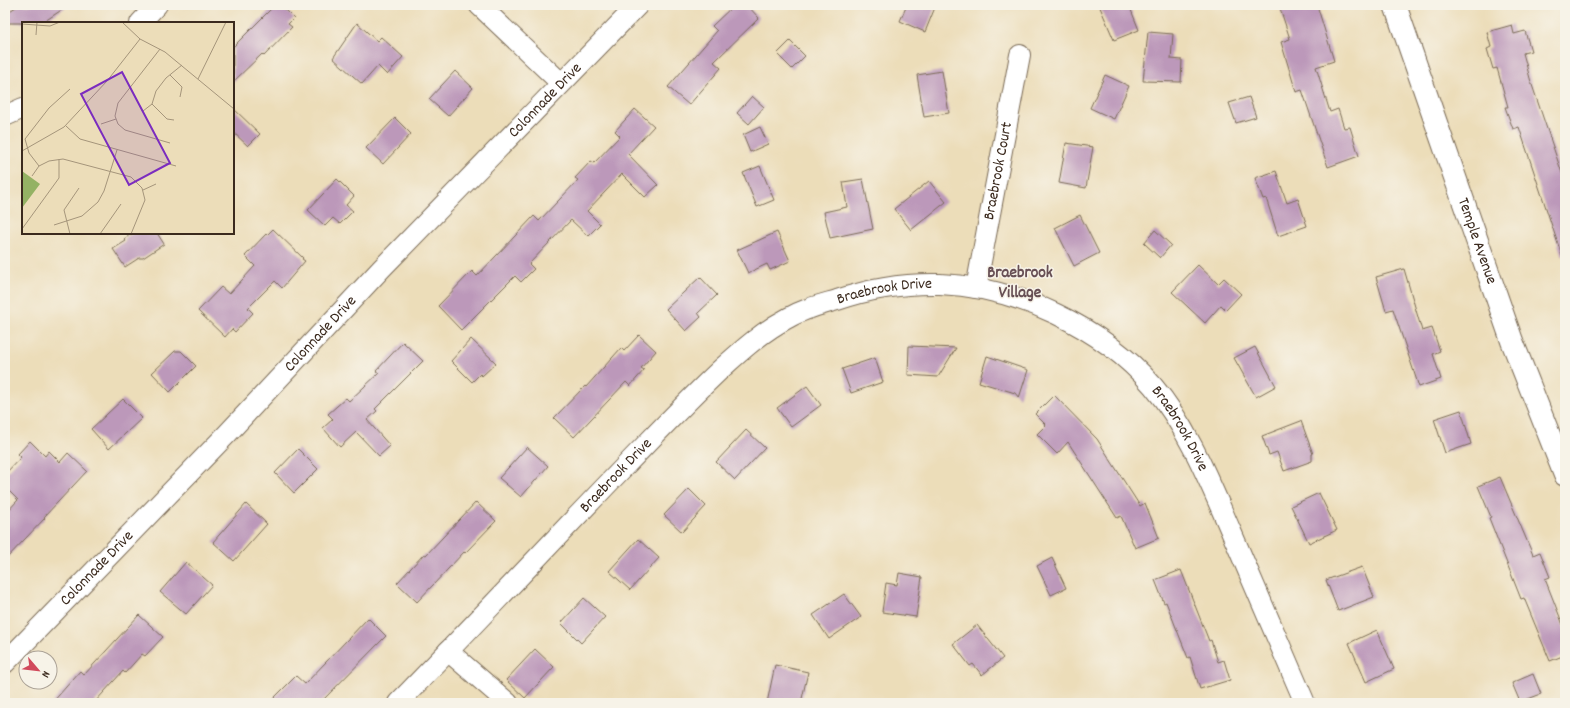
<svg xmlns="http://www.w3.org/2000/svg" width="1570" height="708" font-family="Dekko,sans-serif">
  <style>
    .building { fill: #bc98ba }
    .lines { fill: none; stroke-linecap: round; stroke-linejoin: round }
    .street-casing { stroke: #796954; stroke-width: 22 }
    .secondary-casing { stroke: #796954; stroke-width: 24 }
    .street { stroke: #fff; stroke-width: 20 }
    .secondary { stroke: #fff; stroke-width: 22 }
    .labels { text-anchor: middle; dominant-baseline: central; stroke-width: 3; stroke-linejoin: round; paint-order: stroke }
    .street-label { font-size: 16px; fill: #3b2a1e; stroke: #f7f3e8 }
    .neighbourhood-label { font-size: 17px; font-weight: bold; fill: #685055; stroke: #f7f3e8 }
    .inset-road { fill: none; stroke: #a5957b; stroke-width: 1 }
    .view { fill: #7b2cbf; fill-opacity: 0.15; stroke: #7b2cbf; stroke-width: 2 }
    .inset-edge { fill: none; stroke: #3b2a1e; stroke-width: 2 }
  </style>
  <rect width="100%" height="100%" fill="#f7f3e8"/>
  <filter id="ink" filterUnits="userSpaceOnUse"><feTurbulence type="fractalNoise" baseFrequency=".025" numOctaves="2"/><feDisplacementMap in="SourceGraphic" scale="8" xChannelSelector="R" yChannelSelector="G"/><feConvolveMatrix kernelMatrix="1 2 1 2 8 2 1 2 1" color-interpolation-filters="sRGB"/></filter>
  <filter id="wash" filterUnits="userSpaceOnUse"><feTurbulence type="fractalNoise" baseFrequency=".012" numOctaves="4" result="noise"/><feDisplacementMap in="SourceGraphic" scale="16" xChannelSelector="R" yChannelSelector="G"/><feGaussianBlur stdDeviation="0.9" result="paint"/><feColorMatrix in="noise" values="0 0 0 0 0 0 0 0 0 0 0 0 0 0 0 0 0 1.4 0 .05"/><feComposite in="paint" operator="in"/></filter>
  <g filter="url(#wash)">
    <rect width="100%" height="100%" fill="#ecddb9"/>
    <g id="blocks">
      <path class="building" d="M 19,5 L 69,5 L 42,23 L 5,23 L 5,14 Z
        M 275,5 L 281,5 L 294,18 L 288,24 L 292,27 L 264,56 L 262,54 L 233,82 L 233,47 Z
        M 734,5 L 747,5 L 759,18 L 714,62 L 721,68 L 689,105 L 668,87 L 717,31 L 712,26 Z
        M 907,5 L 936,5 L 925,32 L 900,21 Z
        M 1099,5 L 1129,5 L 1139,30 L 1114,40 Z
        M 1279,5 L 1317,5 L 1334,61 L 1316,67 L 1330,112 L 1338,109 L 1344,128 L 1350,127 L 1359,156 L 1328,167 L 1302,90 L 1296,92 L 1281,42 L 1290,39 Z
        M 357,23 L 377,41 L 381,37 L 403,57 L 387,75 L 378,66 L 362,84 L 333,58 Z
        M 1512,25 L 1514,34 L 1525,31 L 1531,51 L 1523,53 L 1531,82 L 1565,182 L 1565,255 L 1562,256 L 1519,127 L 1513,129 L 1505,107 L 1508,107 L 1497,68 L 1493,69 L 1487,49 L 1491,47 L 1487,32 Z
        M 1148,32 L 1173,34 L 1171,59 L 1182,60 L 1181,82 L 1143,81 Z
        M 790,41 L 805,56 L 792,69 L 777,54 Z
        M 455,71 L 473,88 L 448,116 L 429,99 Z
        M 942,71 L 949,113 L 924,117 L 917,75 Z
        M 1105,75 L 1129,86 L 1114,119 L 1090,108 Z
        M 752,96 L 764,107 L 749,124 L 737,113 Z
        M 1249,97 L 1256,117 L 1236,123 L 1229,103 Z
        M 233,108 L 260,134 L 248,146 L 233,132 Z
        M 635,109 L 654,126 L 628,154 L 658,185 L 645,197 L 622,174 L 587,211 L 600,224 L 588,236 L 571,220 L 529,264 L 534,269 L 521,282 L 515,276 L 461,330 L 438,306 L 472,271 L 477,276 L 534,216 L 539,221 L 578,180 L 575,178 L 591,161 L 594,163 L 620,136 L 615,131 Z
        M 395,118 L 411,134 L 383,164 L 366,148 Z
        M 760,127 L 768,144 L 750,152 L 743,135 Z
        M 1066,143 L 1093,147 L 1086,188 L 1059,183 Z
        M 760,166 L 774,200 L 757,207 L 743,173 Z
        M 1276,171 L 1287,203 L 1298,199 L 1307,226 L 1278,236 L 1266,198 L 1263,199 L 1255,178 Z
        M 337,179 L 354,196 L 346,205 L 353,211 L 340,224 L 333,218 L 325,226 L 308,210 Z
        M 863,179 L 873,229 L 830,238 L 824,212 L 847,207 L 843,182 Z
        M 929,181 L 946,202 L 911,230 L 894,209 Z
        M 1080,215 L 1099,253 L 1074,266 L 1055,228 Z
        M 273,229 L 303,258 L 302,259 L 305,261 L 282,288 L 275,281 L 248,308 L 253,313 L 235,332 L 232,329 L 225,337 L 198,311 L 221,287 L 229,294 L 255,266 L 245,256 L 266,234 L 267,235 Z
        M 1155,230 L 1171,245 L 1160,258 L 1144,243 Z
        M 777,232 L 790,261 L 770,270 L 767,264 L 748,273 L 737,250 Z
        M 133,233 L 157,233 L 164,244 L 143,258 L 139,258 L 125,267 L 113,249 L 126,241 L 124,239 Z
        M 1198,265 L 1218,284 L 1224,278 L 1241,294 L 1226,310 L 1221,305 L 1205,323 L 1172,292 Z
        M 1404,269 L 1422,331 L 1432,328 L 1440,351 L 1433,354 L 1441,379 L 1419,387 L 1393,309 L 1386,311 L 1376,277 Z
        M 700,277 L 717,295 L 698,313 L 701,317 L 686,331 L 666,309 Z
        M 639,335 L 656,351 L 641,368 L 644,370 L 630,386 L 626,382 L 574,437 L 554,418 L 585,386 L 586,387 L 621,348 L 624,351 Z
        M 471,339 L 496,363 L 482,376 L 480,374 L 472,382 L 451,361 Z
        M 403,342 L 423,361 L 375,409 L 377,411 L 367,420 L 390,446 L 379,456 L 356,432 L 340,447 L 323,428 L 333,419 L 328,414 L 346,398 L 349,401 L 379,373 L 376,371 Z
        M 909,346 L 956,348 L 938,377 L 908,375 Z
        M 1255,347 L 1276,386 L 1256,397 L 1234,358 Z
        M 175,351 L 181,351 L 196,366 L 170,392 L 152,373 Z
        M 987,356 L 1028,370 L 1019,398 L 1015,393 L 979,382 Z
        M 875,358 L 883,382 L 851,393 L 842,369 Z
        M 807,386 L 821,405 L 791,427 L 777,408 Z
        M 1054,395 L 1097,439 L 1140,506 L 1145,503 L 1159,538 L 1135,548 L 1121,516 L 1117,518 L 1068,442 L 1057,454 L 1037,434 L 1046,425 L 1035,414 Z
        M 123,399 L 142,418 L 109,449 L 91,429 Z
        M 1461,410 L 1471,444 L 1445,453 L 1434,419 Z
        M 1301,421 L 1313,454 L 1312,454 L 1312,461 L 1284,471 L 1277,452 L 1269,455 L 1262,436 Z
        M 746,430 L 765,448 L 735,480 L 716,462 Z
        M 30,441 L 45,456 L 49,451 L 60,462 L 68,453 L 87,471 L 44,517 L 45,518 L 5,560 L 5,514 L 18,500 L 5,487 L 5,474 L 21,457 L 18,454 Z
        M 527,447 L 548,466 L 521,497 L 499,478 Z
        M 298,449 L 318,469 L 294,493 L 275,473 Z
        M 1500,477 L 1533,555 L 1540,552 L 1550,577 L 1545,579 L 1565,630 L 1565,655 L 1550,661 L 1524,598 L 1521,599 L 1489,518 L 1491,517 L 1478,486 Z
        M 689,489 L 706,506 L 682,532 L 664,515 Z
        M 1319,493 L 1337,530 L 1309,543 L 1291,506 Z
        M 476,502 L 496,521 L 465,553 L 464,552 L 417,602 L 397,583 L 424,554 L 426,555 Z
        M 246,504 L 267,524 L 234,561 L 213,542 Z
        M 638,539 L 659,558 L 630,590 L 609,571 Z
        M 1052,558 L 1066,588 L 1051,595 L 1037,566 Z
        M 186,562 L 212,585 L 186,614 L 160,592 Z
        M 1362,567 L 1374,597 L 1338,611 L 1326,580 Z
        M 1181,570 L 1209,641 L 1211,640 L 1218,662 L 1224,660 L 1230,680 L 1200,689 L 1190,657 L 1188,658 L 1166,602 L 1164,603 L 1155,580 Z
        M 899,573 L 922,577 L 916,617 L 882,612 L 886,583 L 897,585 Z
        M 844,594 L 861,617 L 829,639 L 813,615 Z
        M 584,598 L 605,617 L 581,643 L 561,623 Z
        M 139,615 L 163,637 L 145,656 L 142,654 L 125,673 L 123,671 L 94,703 L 52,703 L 80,671 L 84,675 Z
        M 368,618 L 386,636 L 322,701 L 325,703 L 269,703 L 296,676 L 305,684 Z
        M 977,625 L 1003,658 L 982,675 L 973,664 L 970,666 L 953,644 Z
        M 1377,630 L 1394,669 L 1366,682 L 1349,643 Z
        M 535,649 L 554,667 L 525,698 L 506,680 Z
        M 775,665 L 808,672 L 801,703 L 767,703 Z
        M 1533,674 L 1541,694 L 1520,702 L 1512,683 Z"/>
    </g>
  </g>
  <g filter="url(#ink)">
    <use href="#blocks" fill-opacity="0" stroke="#796954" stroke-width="1"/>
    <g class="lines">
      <g class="street-casing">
        <g id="street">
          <path d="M 479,5 L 561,83"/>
          <path d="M 140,23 L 157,5"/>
          <path d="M 5,116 L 23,108"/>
          <path id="s1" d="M 976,288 L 1020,55"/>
          <path d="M 448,651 L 508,703"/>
          <path id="s2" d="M 5,663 L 227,434 L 381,269 L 638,5"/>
          <path id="s3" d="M 398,703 C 474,625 549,545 624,467 C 656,434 687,401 721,369 C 742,350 763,331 788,318 C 803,309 820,305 837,300 C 869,289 905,283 940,284 C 1017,287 1102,327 1153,386 C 1187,426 1209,481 1230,529 C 1255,587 1280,645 1305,703"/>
        </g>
      </g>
      <g class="secondary-casing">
        <g id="secondary">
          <path id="s4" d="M 1395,5 L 1512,341 L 1565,475"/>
        </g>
      </g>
      <use href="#street" class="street"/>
      <use href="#secondary" class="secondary"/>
    </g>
  </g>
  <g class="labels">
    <g class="street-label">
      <text stroke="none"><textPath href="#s2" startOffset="780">Colonnade Drive</textPath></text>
      <text stroke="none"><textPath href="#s1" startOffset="119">Braebrook Court</textPath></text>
      <text stroke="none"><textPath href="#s4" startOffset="250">Temple Avenue</textPath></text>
      <text stroke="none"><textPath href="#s3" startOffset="650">Braebrook Drive</textPath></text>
      <text stroke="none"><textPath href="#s2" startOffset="456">Colonnade Drive</textPath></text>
      <text stroke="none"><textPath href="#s3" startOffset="999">Braebrook Drive</textPath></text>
      <text stroke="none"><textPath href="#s3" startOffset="315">Braebrook Drive</textPath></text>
      <text stroke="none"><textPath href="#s2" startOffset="132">Colonnade Drive</textPath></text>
    </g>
    <g class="neighbourhood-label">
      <text x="1020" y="274">Braebrook<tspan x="1020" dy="20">Village</tspan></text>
    </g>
  </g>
  <g transform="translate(22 22)">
    <rect width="212" height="212" fill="#ecddb9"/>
    <path d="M 0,149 L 18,162 L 0,186 Z" fill="#94b264"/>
    <path class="inset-road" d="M 100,0 L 118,17 L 143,30 L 212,87M 0,2 L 28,4 L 38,0M 14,13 L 15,0M 138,27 L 96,81 L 93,94 L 96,102 L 103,108 L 148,121M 148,53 L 160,65 L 158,75M 176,57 L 204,0M 130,82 L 145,97 L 152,98M 121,89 L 130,82 L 134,69 L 144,56 L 160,43M 79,102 L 94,97M 44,104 L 58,117 L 154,144M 0,129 L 42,105 L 85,59 L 118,17M 17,144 L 7,131 L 3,117 L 27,86 L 48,67M 10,154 L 17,144 L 27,139 L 41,137 L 109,155 L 120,166 L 123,178 L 109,212M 121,168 L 134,162M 32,203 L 60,194 L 76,180 L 82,169 L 95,128M 0,207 L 37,156 L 37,137M 48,212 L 42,188 L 57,166M 78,212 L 99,182"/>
    <path class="view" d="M 100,50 L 148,141 L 107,163 L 59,72 Z"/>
    <rect width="212" height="212" class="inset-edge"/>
  </g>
  <rect width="1570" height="708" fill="none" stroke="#f7f3e8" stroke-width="20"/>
  <g transform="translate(38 670) rotate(118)"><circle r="19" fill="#f7f3e8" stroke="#aca397"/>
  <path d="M0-3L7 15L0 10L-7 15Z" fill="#d1495b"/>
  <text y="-6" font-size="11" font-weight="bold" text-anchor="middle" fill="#3b2a1e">N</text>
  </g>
</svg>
